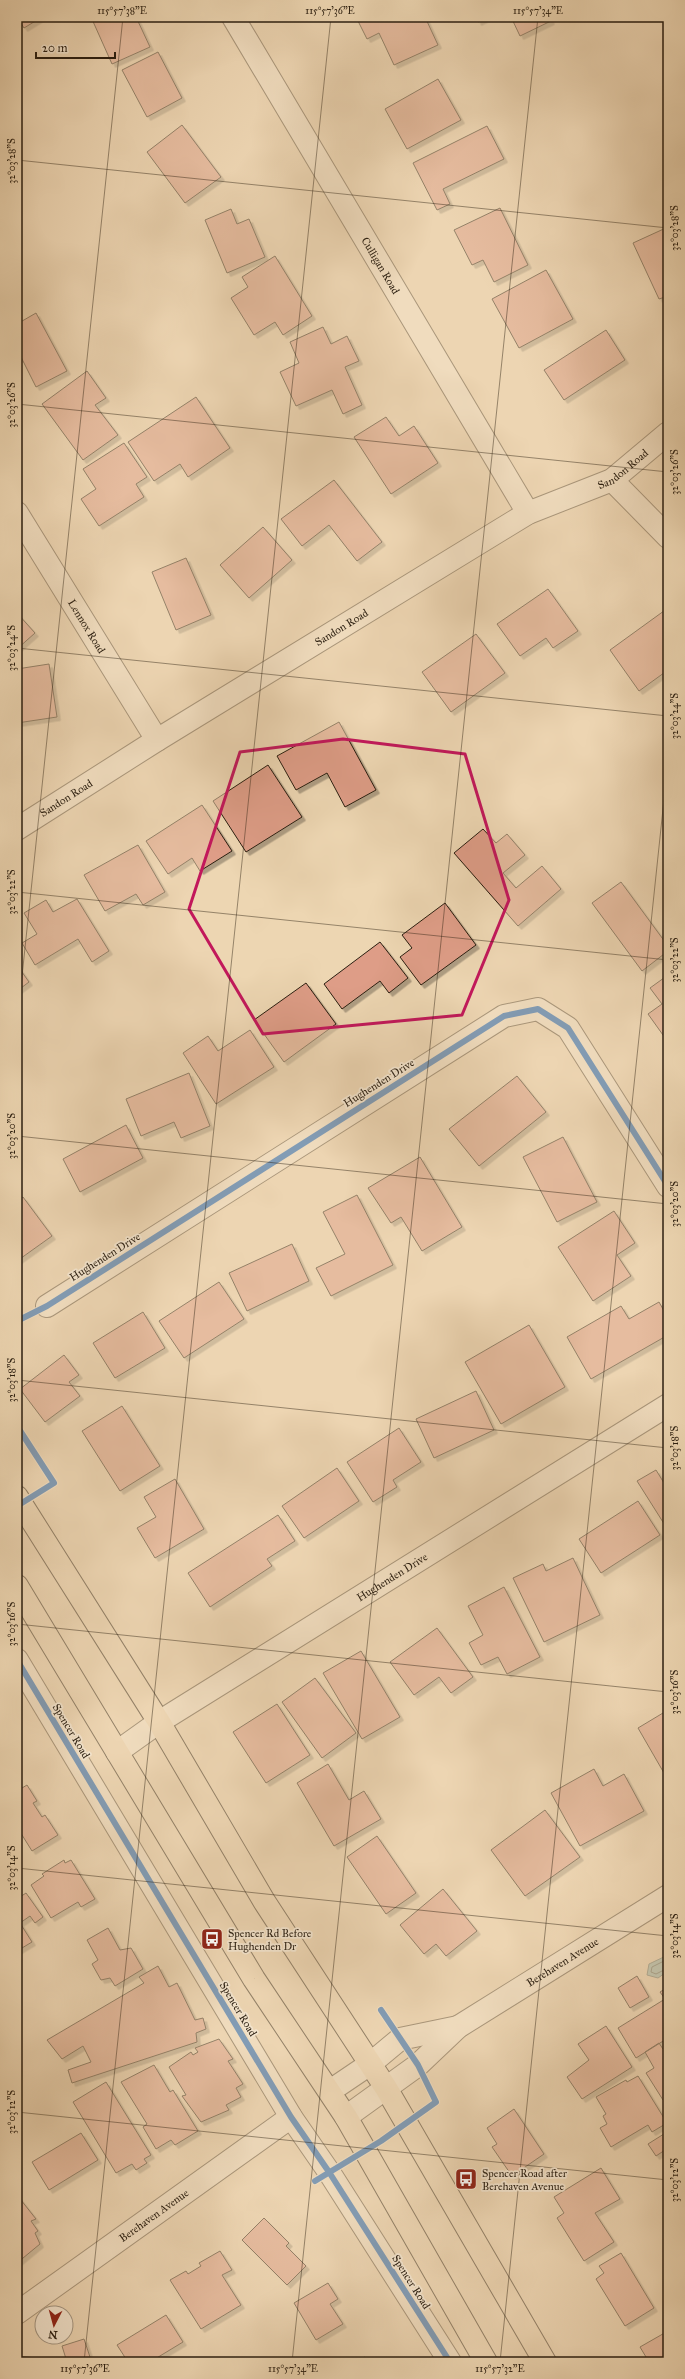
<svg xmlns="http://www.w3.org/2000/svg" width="685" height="2379" font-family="'IM FELL Great Primer',serif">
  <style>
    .water { fill: #99b9b0; stroke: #6d7b70 }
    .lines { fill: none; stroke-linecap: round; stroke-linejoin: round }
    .shore { stroke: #626c60; stroke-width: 1 }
    .building { fill: #de9d87; stroke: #2a1e10; filter: url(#shadow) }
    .minor-casing { stroke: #5b4c38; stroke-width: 24 }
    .major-casing { stroke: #2a1e10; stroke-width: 24 }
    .minor { stroke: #f3e4cd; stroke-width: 22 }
    .major { stroke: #edd6b2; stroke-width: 22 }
    .cycleway-casing { stroke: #f3e4cd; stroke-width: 8 }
    .cycleway { stroke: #0057b8; stroke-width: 6 }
    .marked { fill: none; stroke: #c2185b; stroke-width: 3; stroke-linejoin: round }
    .ticks { fill: none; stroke: #2a1e10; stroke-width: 1; stroke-opacity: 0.45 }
    .labels { text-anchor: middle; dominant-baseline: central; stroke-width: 3.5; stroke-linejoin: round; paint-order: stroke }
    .street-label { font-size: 11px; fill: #2a1e10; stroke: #f3e4cd }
    .poi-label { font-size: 11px; fill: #2a1e10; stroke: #f3e4cd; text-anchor: start }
    .neatline { fill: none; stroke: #2a1e10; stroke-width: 1.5 }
    .ticks-label { font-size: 10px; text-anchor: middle; fill: #2a1e10 }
  </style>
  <defs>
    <filter id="shadow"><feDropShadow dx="3.5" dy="3.5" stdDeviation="0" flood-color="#0004"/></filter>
  </defs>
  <rect width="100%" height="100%" fill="#edd6b2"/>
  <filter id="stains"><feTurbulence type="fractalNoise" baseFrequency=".005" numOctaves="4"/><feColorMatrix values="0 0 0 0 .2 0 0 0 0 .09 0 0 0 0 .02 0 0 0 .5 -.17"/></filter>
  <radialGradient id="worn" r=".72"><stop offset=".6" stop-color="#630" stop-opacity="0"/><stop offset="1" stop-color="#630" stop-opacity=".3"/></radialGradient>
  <path class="water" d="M 668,1955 L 668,1971 L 658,1978 L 647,1975 L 649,1964 Z"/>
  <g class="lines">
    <path class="shore" d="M 668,1959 L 652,1967 L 651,1972 L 656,1974 L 668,1968"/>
  </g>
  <path class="building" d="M 17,17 L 42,17 L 24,28 Z
    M 91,17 L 136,17 L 150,47 L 112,64 Z
    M 356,17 L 425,17 L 438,45 L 394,65 L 379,33 L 367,39 Z
    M 476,17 L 488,17 L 478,22 Z
    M 511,17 L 549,17 L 551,21 L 520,36 Z
    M 158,52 L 182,98 L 147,117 L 122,70 Z
    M 438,79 L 461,120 L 407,149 L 385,109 Z
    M 182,125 L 221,177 L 185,203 L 147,152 Z
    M 487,126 L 504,159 L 443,189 L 450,204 L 437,210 L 413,163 Z
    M 500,208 L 528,265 L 494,282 L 483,260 L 472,265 L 454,230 Z
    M 231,209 L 237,224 L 249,219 L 265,257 L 227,273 L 205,220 Z
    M 668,227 L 668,296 L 659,299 L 633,243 Z
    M 275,256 L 312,316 L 283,335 L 275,322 L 254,335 L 231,298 L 248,287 L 242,277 Z
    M 546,270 L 573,319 L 519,348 L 492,299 Z
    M 36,313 L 67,371 L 36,387 L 21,357 L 17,359 L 17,324 Z
    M 323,327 L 331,344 L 347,336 L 359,361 L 345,367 L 362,405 L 343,414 L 332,390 L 296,406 L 280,372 L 299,363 L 290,342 Z
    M 606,330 L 625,360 L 564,400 L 544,370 Z
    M 87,371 L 106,398 L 95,405 L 118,435 L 83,460 L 42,404 Z
    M 196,397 L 230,448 L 188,477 L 180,464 L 154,481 L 128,442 Z
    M 386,417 L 399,436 L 414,426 L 438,463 L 391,494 L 354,437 Z
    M 124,443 L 147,477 L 136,484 L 144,497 L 99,526 L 81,499 L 96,489 L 83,469 Z
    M 334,480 L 382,542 L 357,561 L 329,525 L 302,546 L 281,519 Z
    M 263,527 L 292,560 L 249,598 L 220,565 Z
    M 186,558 L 211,615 L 176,630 L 152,572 Z
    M 548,589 L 578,631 L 553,648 L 546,638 L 520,656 L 497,624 Z
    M 668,608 L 668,670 L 639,691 L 610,650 Z
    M 17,613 L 35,633 L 17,649 Z
    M 476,634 L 505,673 L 451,712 L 422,672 Z
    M 49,664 L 57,717 L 17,723 L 17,669 Z
    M 339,722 L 376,790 L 345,807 L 327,773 L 296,790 L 277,756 Z
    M 268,765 L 302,817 L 246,852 L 213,801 Z
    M 202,805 L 232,851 L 200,871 L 192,858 L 168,874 L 146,841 Z
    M 483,829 L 496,843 L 507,834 L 525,855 L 503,873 L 516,888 L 542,866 L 561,889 L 518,926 L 454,853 Z
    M 138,845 L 165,892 L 143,905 L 136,894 L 105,911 L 84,875 Z
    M 621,882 L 668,946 L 668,951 L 642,971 L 592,903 Z
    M 77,899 L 109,951 L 92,962 L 78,939 L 35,965 L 22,943 L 37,934 L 24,913 L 46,900 L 53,912 Z
    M 445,903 L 476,945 L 421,985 L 400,957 L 412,948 L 402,935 Z
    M 380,942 L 408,978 L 389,993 L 380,981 L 342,1009 L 324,984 Z
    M 17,965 L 29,982 L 17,991 Z
    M 668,975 L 668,1042 L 648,1014 L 662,1004 L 650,988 Z
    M 306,983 L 336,1024 L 284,1062 L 254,1020 Z
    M 250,1030 L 274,1067 L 216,1104 L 183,1053 L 208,1036 L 218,1051 Z
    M 189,1073 L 210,1126 L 181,1138 L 174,1122 L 141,1136 L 126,1099 Z
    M 517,1076 L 546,1112 L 479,1166 L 449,1129 Z
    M 126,1125 L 143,1158 L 80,1192 L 63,1159 Z
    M 563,1137 L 597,1202 L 557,1222 L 523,1157 Z
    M 420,1157 L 462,1227 L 422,1251 L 401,1217 L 391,1223 L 368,1188 Z
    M 357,1195 L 393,1265 L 331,1296 L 316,1268 L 345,1254 L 323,1212 Z
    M 23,1197 L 52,1236 L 17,1261 L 17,1201 Z
    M 614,1211 L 635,1243 L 617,1255 L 631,1276 L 593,1301 L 558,1247 Z
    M 292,1244 L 309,1281 L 247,1311 L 229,1273 Z
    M 219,1282 L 244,1319 L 184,1358 L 159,1321 Z
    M 659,1302 L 668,1318 L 668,1335 L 591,1379 L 567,1337 L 621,1306 L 629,1319 Z
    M 143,1312 L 165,1348 L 115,1378 L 93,1343 Z
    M 529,1325 L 565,1387 L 501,1424 L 465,1362 Z
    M 64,1355 L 79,1375 L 69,1382 L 80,1396 L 45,1422 L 20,1389 Z
    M 476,1391 L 494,1430 L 434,1458 L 416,1419 Z
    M 122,1406 L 160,1466 L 120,1491 L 82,1431 Z
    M 399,1428 L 421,1462 L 393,1480 L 397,1487 L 373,1502 L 347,1462 Z
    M 337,1468 L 359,1501 L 304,1538 L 282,1506 Z
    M 656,1470 L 664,1483 L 668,1481 L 668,1530 L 637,1481 Z
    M 175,1479 L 204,1529 L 155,1558 L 137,1528 L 156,1517 L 144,1497 Z
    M 638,1501 L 660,1535 L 601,1573 L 579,1539 Z
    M 278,1515 L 295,1541 L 267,1559 L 272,1566 L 210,1607 L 188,1573 Z
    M 573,1558 L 600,1615 L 544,1642 L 513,1578 L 543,1564 L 546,1571 Z
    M 504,1587 L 540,1657 L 507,1674 L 498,1657 L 481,1665 L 469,1643 L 483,1635 L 468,1606 Z
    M 437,1628 L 473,1677 L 451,1693 L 439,1677 L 414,1695 L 390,1662 Z
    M 361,1651 L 400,1717 L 362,1739 L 323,1673 Z
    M 315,1678 L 356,1733 L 322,1758 L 282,1702 Z
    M 277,1704 L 310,1755 L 266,1783 L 233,1732 Z
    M 668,1710 L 668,1780 L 638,1728 Z
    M 328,1764 L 349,1800 L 364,1791 L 381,1819 L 334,1846 L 297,1783 Z
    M 594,1769 L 603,1786 L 624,1774 L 644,1811 L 580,1846 L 551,1793 Z
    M 27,1785 L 37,1801 L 33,1803 L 42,1817 L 45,1815 L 58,1835 L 32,1851 L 17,1827 L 17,1791 Z
    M 545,1810 L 580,1857 L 525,1896 L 491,1850 Z
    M 377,1836 L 416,1893 L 386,1914 L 347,1857 Z
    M 64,1860 L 65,1863 L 71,1860 L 95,1899 L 81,1907 L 78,1902 L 51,1918 L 31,1885 L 44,1876 L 42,1874 Z
    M 443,1889 L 477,1931 L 446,1956 L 436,1944 L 424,1954 L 400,1925 Z
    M 26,1893 L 43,1917 L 35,1923 L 30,1916 L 20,1923 L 32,1942 L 17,1951 L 17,1899 Z
    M 108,1928 L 120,1950 L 131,1948 L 143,1969 L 115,1986 L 110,1978 L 101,1980 L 92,1964 L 98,1960 L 87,1940 Z
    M 158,1966 L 169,1987 L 177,1983 L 195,2020 L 203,2018 L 206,2029 L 196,2033 L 197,2042 L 72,2083 L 68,2070 L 91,2062 L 83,2046 L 62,2059 L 47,2040 L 144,1983 L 139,1977 Z
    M 637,1976 L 649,1997 L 630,2008 L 618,1988 Z
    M 668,1987 L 668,2038 L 636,2058 L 618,2028 L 665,1999 L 660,1992 Z
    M 606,2026 L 632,2067 L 582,2099 L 567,2077 L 589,2060 L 578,2044 Z
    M 219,2039 L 233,2059 L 228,2061 L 243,2084 L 236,2088 L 241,2097 L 226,2105 L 229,2110 L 201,2122 L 182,2096 L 186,2095 L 169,2067 L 191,2052 L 193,2055 L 198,2052 L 195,2048 Z
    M 659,2043 L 663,2049 L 668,2046 L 668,2097 L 663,2100 L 646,2073 L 654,2068 L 645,2052 Z
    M 154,2065 L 170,2092 L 173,2090 L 198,2131 L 175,2145 L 171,2140 L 156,2149 L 143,2127 L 147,2124 L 121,2082 Z
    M 638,2076 L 667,2123 L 652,2132 L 648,2125 L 611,2147 L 600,2128 L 607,2124 L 603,2116 L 606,2114 L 596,2097 L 626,2080 L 627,2082 Z
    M 106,2082 L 151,2155 L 144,2159 L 147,2163 L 136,2170 L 132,2164 L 116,2173 L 73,2102 Z
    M 514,2109 L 544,2154 L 512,2176 L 492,2147 L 497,2144 L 487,2128 Z
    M 667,2132 L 668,2148 L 656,2156 L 648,2144 Z
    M 81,2133 L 98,2160 L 49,2190 L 32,2162 Z
    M 601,2168 L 620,2199 L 595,2213 L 614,2242 L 584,2261 L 557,2218 L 564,2213 L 554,2197 Z
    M 17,2195 L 36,2219 L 31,2221 L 38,2231 L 35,2233 L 40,2244 L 17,2263 Z
    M 264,2218 L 289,2243 L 286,2246 L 306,2266 L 287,2285 L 242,2240 Z
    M 220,2251 L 232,2270 L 222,2275 L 241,2305 L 201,2329 L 170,2280 L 186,2271 L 188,2274 L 201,2266 L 199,2263 Z
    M 621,2253 L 654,2308 L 625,2326 L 596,2279 L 604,2273 L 599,2266 Z
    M 328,2283 L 338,2299 L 330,2304 L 343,2324 L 316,2340 L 294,2303 Z
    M 166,2315 L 183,2342 L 150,2362 L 128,2362 L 117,2345 Z
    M 668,2331 L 668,2362 L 649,2362 L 640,2347 Z
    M 84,2339 L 91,2360 L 67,2362 L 62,2346 Z
    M 365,2357 L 368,2362 L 356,2362 Z"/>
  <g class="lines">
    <g class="minor-casing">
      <g id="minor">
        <path id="s1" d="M 233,17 L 528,513"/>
        <path d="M 612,480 L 668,537"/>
        <path id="s2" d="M 17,513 L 157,740"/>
        <path id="s3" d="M 17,829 L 157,740 L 528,513 L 612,480 L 668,433"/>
        <path d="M 47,1306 L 504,1016 L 538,1009 L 568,1028 L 668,1186"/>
        <path d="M 17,1660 L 291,2117 L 329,2172 L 450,2362"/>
        <path id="s4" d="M 117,1752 L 159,1722 L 668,1405"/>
        <path d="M 330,2091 L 370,2064 L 400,2039 L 458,2027"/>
        <path id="s5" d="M 346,2117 L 418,2065 L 458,2027 L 668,1896"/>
        <path id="s6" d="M 17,2313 L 291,2117"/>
      </g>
    </g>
    <g class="major-casing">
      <path id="major" d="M 17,1497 L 159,1722 L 264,1901 L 386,2088 L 545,2362
        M 17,1586 L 254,1979 L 346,2117 L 486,2362"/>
    </g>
    <use href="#minor" class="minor"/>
    <use href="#major" class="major"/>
    <g class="cycleway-casing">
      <path id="cycleway" d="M 17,1321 L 47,1306 L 504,1016 L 538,1009 L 568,1028 L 668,1186
        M 17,1426 L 54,1483 L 17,1506
        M 17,1660 L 291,2117 L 329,2172 L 450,2362
        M 315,2181 L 381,2141 L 436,2102 L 418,2065 L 381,2010"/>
    </g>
    <use href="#cycleway" class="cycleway"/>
  </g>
  <path d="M0 0H685V2379H0ZM 343,739 L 465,754 L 509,900 L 462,1015 L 263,1034 L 189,909 L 240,752 Z" fill="#edd6b2" fill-opacity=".55" fill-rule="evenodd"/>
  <path class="marked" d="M 343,739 L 465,754 L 509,900 L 462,1015 L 263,1034 L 189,909 L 240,752 Z"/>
  <path class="ticks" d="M 17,160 L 668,228M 17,404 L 668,472M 17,648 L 668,716M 17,892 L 668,960M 17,1024 L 123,17M 17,1136 L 668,1204M 17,1380 L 668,1448M 17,1624 L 668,1692M 17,1868 L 668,1936M 17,2112 L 668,2180M 17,2356 L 76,2362M 84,2362 L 331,17M 292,2362 L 538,17M 500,2362 L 668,761"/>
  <defs>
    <g id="bus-square" transform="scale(1.15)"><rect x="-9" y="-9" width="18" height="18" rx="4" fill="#8f2418" stroke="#f3e4cd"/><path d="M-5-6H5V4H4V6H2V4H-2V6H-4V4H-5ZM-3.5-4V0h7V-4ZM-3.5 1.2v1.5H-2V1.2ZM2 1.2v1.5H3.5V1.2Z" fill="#fff"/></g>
  </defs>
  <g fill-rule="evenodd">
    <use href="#bus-square" x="212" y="1939"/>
    <use href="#bus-square" x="466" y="2179"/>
  </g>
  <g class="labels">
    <g class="street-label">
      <text stroke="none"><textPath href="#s1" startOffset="289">Culligan Road</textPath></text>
      <text stroke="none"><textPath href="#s3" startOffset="706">Sandon Road</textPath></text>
      <text stroke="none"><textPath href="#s2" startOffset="133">Lennox Road</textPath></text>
      <text stroke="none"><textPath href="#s3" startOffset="382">Sandon Road</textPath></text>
      <text stroke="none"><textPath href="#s3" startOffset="58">Sandon Road</textPath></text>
      <text transform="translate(379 1083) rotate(-32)">Hughenden Drive</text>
      <text transform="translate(105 1257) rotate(-32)">Hughenden Drive</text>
      <text stroke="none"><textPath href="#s4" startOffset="326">Hughenden Drive</textPath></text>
      <text transform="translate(71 1731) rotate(59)">Spencer Road</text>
      <text stroke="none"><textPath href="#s5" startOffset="267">Berehaven Avenue</textPath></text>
      <text transform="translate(238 2009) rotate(59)">Spencer Road</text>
      <text stroke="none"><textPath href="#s6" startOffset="168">Berehaven Avenue</textPath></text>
      <text transform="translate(411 2282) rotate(58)">Spencer Road</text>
    </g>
    <g class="poi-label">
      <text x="228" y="1933">Spencer Rd Before<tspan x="228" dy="13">Hughenden Dr</tspan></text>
      <text x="482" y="2173">Spencer Road after<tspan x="482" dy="13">Berehaven Avenue</tspan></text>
    </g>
  </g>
  <rect width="685" height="2379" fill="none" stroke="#edd6b2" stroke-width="44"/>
  <g transform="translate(54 2325) rotate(186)"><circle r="19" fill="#f3e4cd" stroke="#a39581"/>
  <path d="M0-3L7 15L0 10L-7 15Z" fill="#8f2418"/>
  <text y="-6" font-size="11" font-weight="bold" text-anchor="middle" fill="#2a1e10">N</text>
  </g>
  <path d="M36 52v6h79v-6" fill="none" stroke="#2a1e10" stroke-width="2"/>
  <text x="42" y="52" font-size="12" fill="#2a1e10" stroke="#f3e4cd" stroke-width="3" paint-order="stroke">20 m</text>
  <rect x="22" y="22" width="641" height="2335" class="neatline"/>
  <g class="ticks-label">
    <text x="122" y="14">115°57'38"E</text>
    <text x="330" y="14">115°57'36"E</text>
    <text x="538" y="14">115°57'34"E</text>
    <text transform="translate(11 161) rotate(-90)" y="4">32°03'28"S</text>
    <text transform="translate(674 228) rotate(-90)" y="4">32°03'28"S</text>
    <text transform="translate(11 405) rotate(-90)" y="4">32°03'26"S</text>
    <text transform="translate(674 472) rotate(-90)" y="4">32°03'26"S</text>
    <text transform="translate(11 648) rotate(-90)" y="4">32°03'24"S</text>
    <text transform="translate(674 716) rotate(-90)" y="4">32°03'24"S</text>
    <text transform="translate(11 892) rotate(-90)" y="4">32°03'22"S</text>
    <text transform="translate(674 960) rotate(-90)" y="4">32°03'22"S</text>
    <text transform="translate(11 1136) rotate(-90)" y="4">32°03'20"S</text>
    <text transform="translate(674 1204) rotate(-90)" y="4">32°03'20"S</text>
    <text transform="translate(11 1380) rotate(-90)" y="4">32°03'18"S</text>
    <text transform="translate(674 1448) rotate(-90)" y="4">32°03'18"S</text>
    <text transform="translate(11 1624) rotate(-90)" y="4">32°03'16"S</text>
    <text transform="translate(674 1692) rotate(-90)" y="4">32°03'16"S</text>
    <text transform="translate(11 1868) rotate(-90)" y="4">32°03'14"S</text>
    <text transform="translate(674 1936) rotate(-90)" y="4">32°03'14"S</text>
    <text transform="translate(11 2112) rotate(-90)" y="4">32°03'12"S</text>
    <text transform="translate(674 2180) rotate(-90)" y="4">32°03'12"S</text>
    <text x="85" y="2372">115°57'36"E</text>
    <text x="293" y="2372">115°57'34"E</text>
    <text x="500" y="2372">115°57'32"E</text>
  </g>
  <rect width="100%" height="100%" filter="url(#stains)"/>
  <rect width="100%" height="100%" fill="url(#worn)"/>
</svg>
